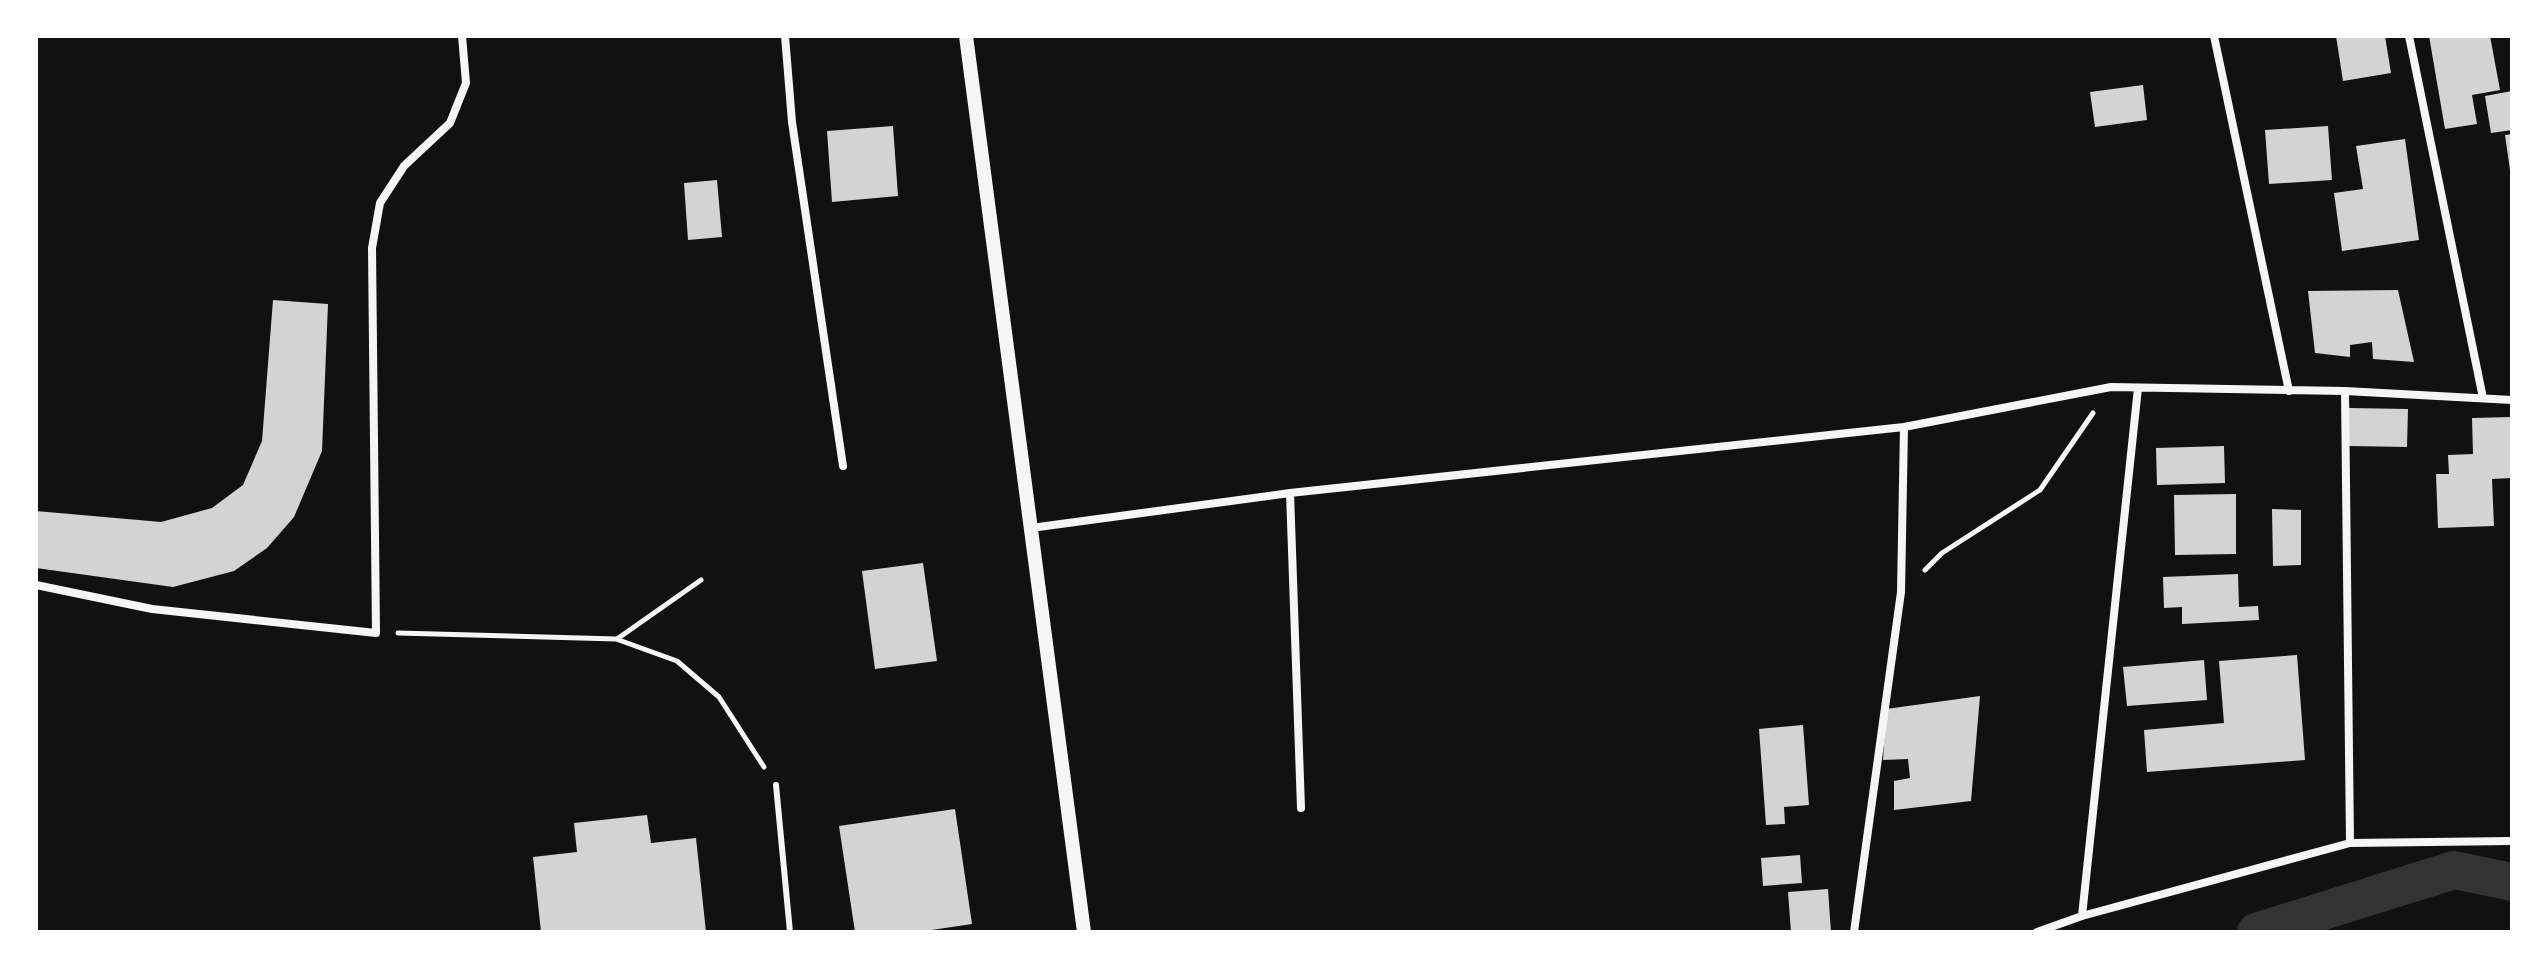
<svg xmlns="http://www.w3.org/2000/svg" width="2548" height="968" font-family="'PT Sans',sans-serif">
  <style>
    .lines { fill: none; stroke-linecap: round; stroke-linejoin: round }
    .canal { stroke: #333; stroke-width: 38 }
    .building { fill: #d3d3d3 }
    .path { stroke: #f5f5f5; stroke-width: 5 }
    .service { stroke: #f5f5f5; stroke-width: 6 }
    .minor { stroke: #f5f5f5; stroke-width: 8 }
    .tertiary { stroke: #f5f5f5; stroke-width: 14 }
  </style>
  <rect width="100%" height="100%" fill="#111"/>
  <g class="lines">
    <path class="canal" d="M 2256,932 L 2454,870 L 2512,882"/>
  </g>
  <path class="building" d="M 2336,36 L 2385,36 L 2391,73 L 2343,81 Z
    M 2429,36 L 2490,36 L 2500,90 L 2472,95 L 2477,124 L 2445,129 Z
    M 2143,85 L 2147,120 L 2095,127 L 2090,92 Z
    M 2512,91 L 2512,130 L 2491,133 L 2485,96 Z
    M 893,126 L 898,196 L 832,202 L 827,131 Z
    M 2328,126 L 2332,180 L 2269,184 L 2265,130 Z
    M 2512,134 L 2512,169 L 2510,170 L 2505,135 Z
    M 2405,139 L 2419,240 L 2342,251 L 2334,193 L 2363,189 L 2356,146 Z
    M 717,180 L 722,237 L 688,240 L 684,183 Z
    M 2398,290 L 2414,362 L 2373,359 L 2372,342 L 2350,345 L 2350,357 L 2315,353 L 2308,291 Z
    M 273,300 L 328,304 L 322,451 L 294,517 L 267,548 L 234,571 L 173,587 L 36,568 L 36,511 L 161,522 L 212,508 L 243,485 L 262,441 Z
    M 2349,408 L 2408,409 L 2407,447 L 2349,446 Z
    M 2512,417 L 2512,478 L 2492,479 L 2494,526 L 2438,528 L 2436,474 L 2449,474 L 2448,455 L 2473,454 L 2472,418 Z
    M 2224,446 L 2225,483 L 2157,485 L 2156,448 Z
    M 2236,494 L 2236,554 L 2175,555 L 2174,495 Z
    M 2272,509 L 2301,510 L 2301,565 L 2273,566 Z
    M 923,563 L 937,661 L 875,669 L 862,571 Z
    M 2238,574 L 2239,607 L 2258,606 L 2259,620 L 2182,624 L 2182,607 L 2164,608 L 2163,577 Z
    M 2297,655 L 2305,760 L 2147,772 L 2144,730 L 2224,723 L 2219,661 Z
    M 2204,660 L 2207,700 L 2127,706 L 2123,667 Z
    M 1980,696 L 1971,801 L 1894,810 L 1894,781 L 1910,778 L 1908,759 L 1883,760 L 1886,709 Z
    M 1803,725 L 1809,805 L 1784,807 L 1785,824 L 1766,825 L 1759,729 Z
    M 955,809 L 972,924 L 918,932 L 855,932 L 839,826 Z
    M 647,815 L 651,843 L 696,838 L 706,932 L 541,932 L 533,857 L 577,852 L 574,823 Z
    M 1800,855 L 1802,883 L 1763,886 L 1761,858 Z
    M 1828,889 L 1831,932 L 1791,932 L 1788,892 Z"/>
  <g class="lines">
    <path class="path" d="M 1925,570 L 1942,553 L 2040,490 L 2093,413
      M 398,633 L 616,639 L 677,661 L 719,697 L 764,767
      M 617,639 L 701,580"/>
    <path class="service" d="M 776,785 L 790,932"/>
    <path class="minor" d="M 785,36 L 792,122 L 843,466
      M 2214,36 L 2289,391
      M 2409,36 L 2483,398
      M 2345,391 L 2350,843
      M 1290,493 L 1301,808
      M 1031,528 L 1290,493 L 1904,427 L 2111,387 L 2345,391 L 2512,400
      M 36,585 L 152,609 L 376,633 L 372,248 L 380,203 L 404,166 L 450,123 L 466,83 L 462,36
      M 2082,916 L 2138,388
      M 1854,932 L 1901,592 L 1904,427
      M 2037,932 L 2082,916 L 2350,843 L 2512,841"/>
    <path class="tertiary" d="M 966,36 L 1084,932"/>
  </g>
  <rect width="2548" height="968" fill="none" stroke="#ffffff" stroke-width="76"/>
</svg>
